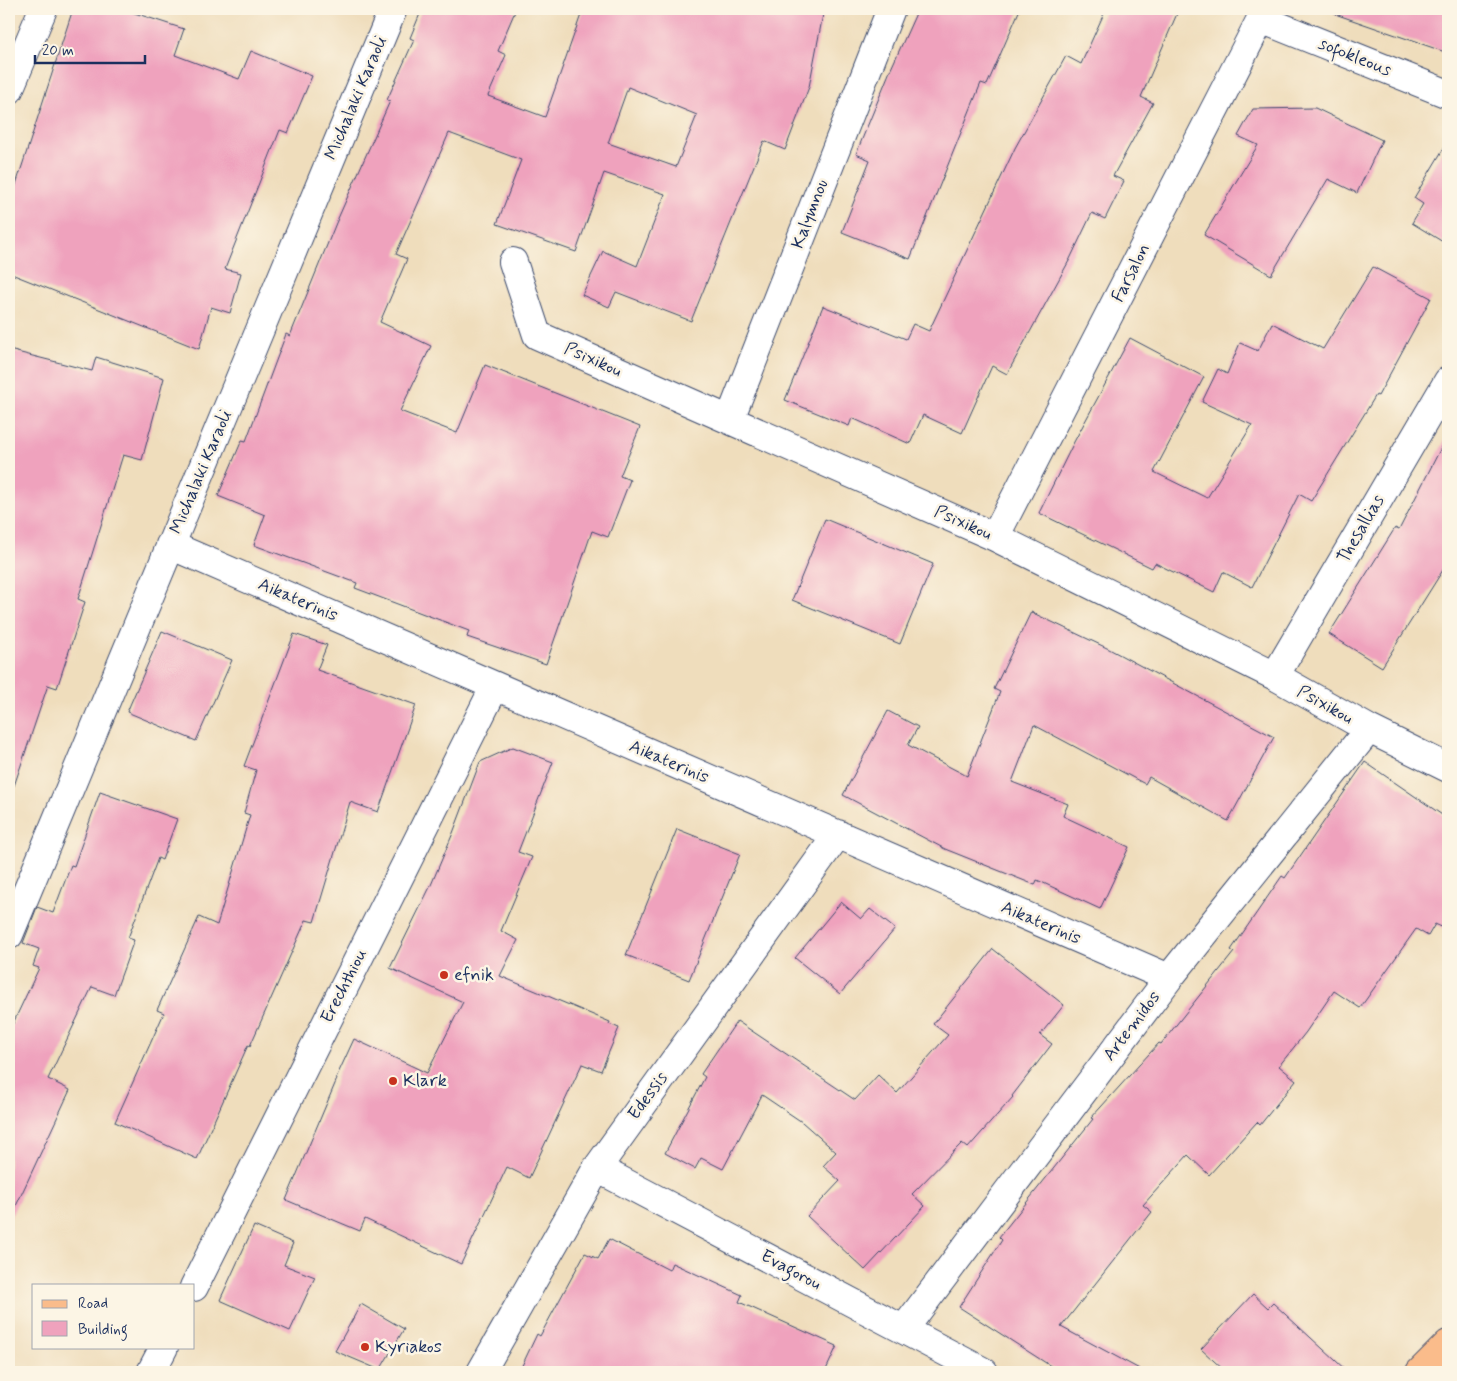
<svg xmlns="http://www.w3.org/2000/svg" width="1457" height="1381" font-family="Mynerve,sans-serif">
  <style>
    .building { fill: #efa2bd; fill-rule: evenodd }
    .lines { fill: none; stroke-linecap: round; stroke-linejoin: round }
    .minor-casing { stroke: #3b496c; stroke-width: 30 }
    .primary-casing { stroke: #3b496c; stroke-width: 30 }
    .minor { stroke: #fff; stroke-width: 28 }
    .primary { stroke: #fabc8b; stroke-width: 28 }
    .poi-dot { fill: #c8321e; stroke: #fcf5e5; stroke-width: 2 }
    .labels { text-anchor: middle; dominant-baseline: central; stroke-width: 5; stroke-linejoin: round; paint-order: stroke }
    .street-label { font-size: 18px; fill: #1b2f5e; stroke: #fcf5e5 }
    .poi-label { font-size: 18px; fill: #1b2f5e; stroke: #fcf5e5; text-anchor: start }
  </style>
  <rect width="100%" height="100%" fill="#fcf5e5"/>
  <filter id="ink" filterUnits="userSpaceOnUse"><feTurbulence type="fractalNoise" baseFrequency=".02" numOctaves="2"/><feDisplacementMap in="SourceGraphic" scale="10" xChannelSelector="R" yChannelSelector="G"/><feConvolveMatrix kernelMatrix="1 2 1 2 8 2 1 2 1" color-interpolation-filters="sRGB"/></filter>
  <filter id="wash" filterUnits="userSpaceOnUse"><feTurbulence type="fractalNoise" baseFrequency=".0096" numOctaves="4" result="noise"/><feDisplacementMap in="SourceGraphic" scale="20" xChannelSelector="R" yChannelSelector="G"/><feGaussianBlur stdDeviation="1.12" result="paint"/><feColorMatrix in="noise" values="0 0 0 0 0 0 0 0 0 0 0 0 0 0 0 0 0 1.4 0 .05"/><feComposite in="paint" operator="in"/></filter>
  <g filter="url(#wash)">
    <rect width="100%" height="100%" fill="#efddbc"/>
    <g id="blocks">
      <path class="building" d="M 73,9 L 122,9 L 184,29 L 175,55 L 239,79 L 251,51 L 312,76 L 288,133 L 280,130 L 225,269 L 241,273 L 230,313 L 211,307 L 199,349 L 9,273 L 9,206 Z
        M 422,9 L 516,9 L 498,51 L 506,55 L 488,96 L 545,117 L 583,9 L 824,9 L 809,87 L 785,150 L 764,141 L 691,321 L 616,292 L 609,307 L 582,295 L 603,251 L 637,266 L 665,194 L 604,173 L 576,252 L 497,224 L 521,160 L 449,133 L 396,254 L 407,259 L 380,322 L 431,346 L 400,411 L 457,433 L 485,365 L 640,427 L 620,476 L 630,480 L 608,537 L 592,531 L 546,664 L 467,637 L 469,631 L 355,588 L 357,583 L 254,545 L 265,515 L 218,496 L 242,440 L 246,441 L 286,334 L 290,336 L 336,223 L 390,101 L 387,100 L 414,40 L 410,38 ZM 628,87 L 697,115 L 676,167 L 608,143 Z
        M 918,9 L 1020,9 L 987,85 L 981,83 L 910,259 L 842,232 L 870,160 L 856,154 L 890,71 Z
        M 1106,9 L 1179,9 L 1141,97 L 1153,103 L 1113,176 L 1124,181 L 1105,219 L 1092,213 L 1070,259 L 1007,374 L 992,366 L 962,433 L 923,415 L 910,444 L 852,418 L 849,426 L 785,400 L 823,306 L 906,339 L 913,324 L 929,331 L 1015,148 L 1066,56 L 1081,64 Z
        M 1336,9 L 1448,9 L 1448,53 L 1335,14 Z
        M 1315,108 L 1382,140 L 1357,193 L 1328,179 L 1271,275 L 1204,235 L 1258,145 L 1238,136 L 1253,109 Z
        M 1448,141 L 1448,245 L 1412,223 L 1423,204 L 1414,198 Z
        M 1373,267 L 1431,298 L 1378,396 L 1376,395 L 1311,501 L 1299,494 L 1252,587 L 1223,572 L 1214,592 L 1155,563 L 1152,568 L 1039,513 L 1074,442 L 1130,338 L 1204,377 L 1154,472 L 1207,498 L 1252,425 L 1202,402 L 1218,369 L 1227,374 L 1240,343 L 1258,351 L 1272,323 L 1323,349 Z
        M 9,350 L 92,371 L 96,357 L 164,378 L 142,460 L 123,455 L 78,599 L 85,602 L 57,688 L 48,685 L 14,786 L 9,785 Z
        M 1448,434 L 1448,562 L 1382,667 L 1329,634 L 1395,528 L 1399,530 Z
        M 825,519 L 933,564 L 900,644 L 792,600 Z
        M 1031,612 L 1109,649 L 1274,737 L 1228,821 L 1149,777 L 1145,784 L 1034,725 L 1012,782 L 1068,804 L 1063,816 L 1129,847 L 1100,909 L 1037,880 L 1035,885 L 945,849 L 843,795 L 888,711 L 918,727 L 908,745 L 967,776 L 1000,692 L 994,689 Z
        M 162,631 L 232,660 L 196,741 L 127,712 Z
        M 294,634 L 327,645 L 317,670 L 416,705 L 378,812 L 350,802 L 314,922 L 306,920 L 250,1046 L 248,1045 L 197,1159 L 115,1122 L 164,1013 L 157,1010 L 199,917 L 217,925 L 250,815 L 244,813 L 256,770 L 244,766 Z
        M 513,747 L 553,762 L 518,852 L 532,857 L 501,931 L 518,940 L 500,976 L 610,1022 L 609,1024 L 619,1028 L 601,1071 L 582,1064 L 529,1178 L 507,1167 L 461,1264 L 365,1219 L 360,1231 L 286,1200 L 337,1079 L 336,1078 L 354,1039 L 427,1073 L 463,1002 L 390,968 L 431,885 L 453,833 L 480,762 Z
        M 1365,762 L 1448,819 L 1448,930 L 1435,924 L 1428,936 L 1416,929 L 1360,1008 L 1334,991 L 1306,1032 L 1279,1066 L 1296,1080 L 1260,1125 L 1257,1122 L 1209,1175 L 1188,1155 L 1143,1205 L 1152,1212 L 1061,1327 L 1145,1372 L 1060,1372 L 959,1307 L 1002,1240 L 999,1237 L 1093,1119 L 1091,1118 L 1159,1043 L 1161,1044 L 1234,952 L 1231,950 L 1282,876 L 1285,878 Z
        M 100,792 L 177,819 L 162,860 L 158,858 L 128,938 L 134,940 L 114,995 L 92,987 L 48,1079 L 70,1090 L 9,1221 L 9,1032 L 39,968 L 33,966 L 39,949 L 23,943 L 37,907 L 53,913 L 71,865 L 74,866 Z
        M 677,829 L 740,854 L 689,980 L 626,955 Z
        M 841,902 L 861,919 L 870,909 L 895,929 L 840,994 L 795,958 Z
        M 993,949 L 1064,1005 L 1040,1035 L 1052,1044 L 1012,1096 L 1013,1097 L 968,1148 L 962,1143 L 912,1194 L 925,1206 L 865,1270 L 807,1216 L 840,1181 L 823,1166 L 836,1152 L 802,1122 L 762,1095 L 723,1169 L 701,1158 L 695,1169 L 665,1153 L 705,1077 L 701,1074 L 737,1021 L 855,1100 L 878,1075 L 897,1093 L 948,1035 L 933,1024 Z
        M 254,1226 L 293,1243 L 284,1265 L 315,1277 L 290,1331 L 220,1300 Z
        M 609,1239 L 669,1270 L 672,1263 L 742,1295 L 739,1302 L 837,1346 L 825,1372 L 519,1372 L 537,1334 L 540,1336 L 585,1253 L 598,1259 Z
        M 1253,1294 L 1268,1308 L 1273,1303 L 1348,1372 L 1226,1372 L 1201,1349 Z
        M 361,1304 L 404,1329 L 380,1370 L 335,1351 Z"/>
    </g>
  </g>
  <g filter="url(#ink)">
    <use href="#blocks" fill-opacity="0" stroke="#3b496c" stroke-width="1"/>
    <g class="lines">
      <g class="minor-casing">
        <path id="minor" d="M 1261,19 L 1448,94
          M 9,90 L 43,9
          M 513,262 L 537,335 L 995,537 L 1275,676 L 1369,729 L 1448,768
          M 730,419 L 891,9
          M 995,537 L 1266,9
          M 170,545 L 1169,978
          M 1275,676 L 1448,381
          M 9,935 L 393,9
          M 597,1168 L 984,1372
          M 194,1287 L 495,686
          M 904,1329 L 1169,978 L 1369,729
          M 151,1372 L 164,1347
          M 481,1372 L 597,1168 L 838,834"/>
      </g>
      <g class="primary-casing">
        <path id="primary" d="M 1420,1372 L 1448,1344"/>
      </g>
      <use href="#minor" class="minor"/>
      <use href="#primary" class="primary"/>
    </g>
  </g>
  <g class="poi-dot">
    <circle cx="444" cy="975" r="5"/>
    <circle cx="393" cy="1081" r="5"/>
    <circle cx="365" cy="1347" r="5"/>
  </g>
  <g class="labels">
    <g class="street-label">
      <text transform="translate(1355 57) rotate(22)">sofokleous</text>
      <text transform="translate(356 98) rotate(-67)">Michalaki Karaoli</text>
      <text transform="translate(810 214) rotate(-69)">Kalymnou</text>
      <text transform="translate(1131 273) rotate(-63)">Farsalon</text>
      <text transform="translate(593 360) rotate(24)">Psixikou</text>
      <text transform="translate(201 472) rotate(-67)">Michalaki Karaoli</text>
      <text transform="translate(963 523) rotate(24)">Psixikou</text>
      <text transform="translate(1361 529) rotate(-60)">Thesallias</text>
      <text transform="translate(298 600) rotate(23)">Aikaterinis</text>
      <text transform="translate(1325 705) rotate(29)">Psixikou</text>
      <text transform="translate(669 762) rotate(23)">Aikaterinis</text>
      <text transform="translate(1041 923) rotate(23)">Aikaterinis</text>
      <text transform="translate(344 986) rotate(-63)">Erechthiou</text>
      <text transform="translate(1132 1026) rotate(-53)">Artemidos</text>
      <text transform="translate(648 1096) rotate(-54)">Edessis</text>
      <text transform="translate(791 1270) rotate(28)">Evagorou</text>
    </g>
    <g class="poi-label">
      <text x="454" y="975">efnik</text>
      <text x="403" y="1081">Klark</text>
      <text x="375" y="1347">Kyriakos</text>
    </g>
  </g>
  <rect width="1457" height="1381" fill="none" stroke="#fcf5e5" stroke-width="30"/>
  <rect x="32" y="1284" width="162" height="65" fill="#fcf5e5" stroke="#a2a6af"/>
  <rect x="42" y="1300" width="25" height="8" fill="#fabc8b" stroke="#a2a6af"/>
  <text x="78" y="1308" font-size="15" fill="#1b2f5e">Road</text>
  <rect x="42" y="1321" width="25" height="15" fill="#efa2bd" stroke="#a2a6af"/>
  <text x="78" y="1334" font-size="15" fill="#1b2f5e">Building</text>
  <path d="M35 55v8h110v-8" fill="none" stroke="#1b2f5e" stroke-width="2.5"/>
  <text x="42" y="55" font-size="15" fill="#1b2f5e" stroke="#fcf5e5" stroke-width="4" paint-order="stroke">20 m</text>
</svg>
